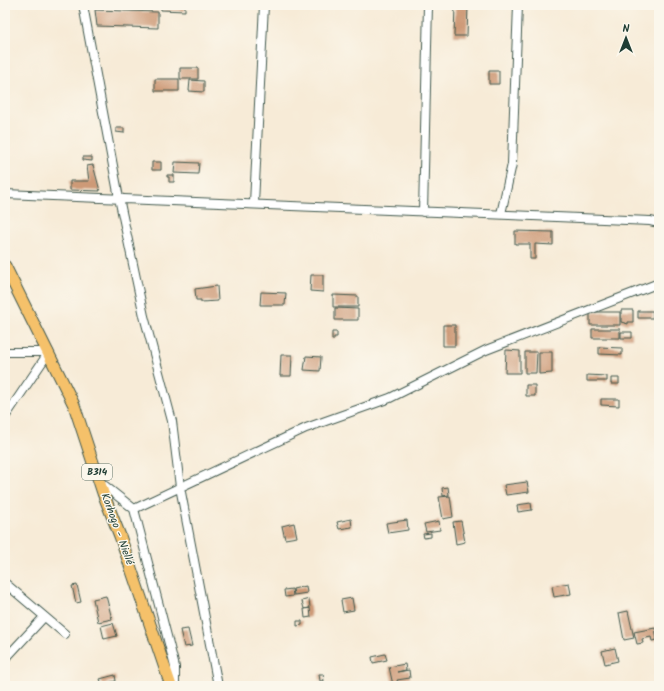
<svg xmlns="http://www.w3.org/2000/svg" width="664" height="691" font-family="Kalam,sans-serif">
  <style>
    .building { fill: #cd9a77 }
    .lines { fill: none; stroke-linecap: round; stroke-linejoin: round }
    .minor-casing { stroke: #3f574c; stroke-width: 10 }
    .major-casing { stroke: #3f574c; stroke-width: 13 }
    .minor { stroke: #fff; stroke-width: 8 }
    .major { stroke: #f5c16b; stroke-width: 11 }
    .labels { text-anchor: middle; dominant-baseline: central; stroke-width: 3; stroke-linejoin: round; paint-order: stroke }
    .shield { fill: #fbf7ec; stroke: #61756b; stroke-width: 1 }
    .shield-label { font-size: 10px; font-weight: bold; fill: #1f3d34 }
    .street-label { font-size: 11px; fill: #1f3d34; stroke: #fbf7ec }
  </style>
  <rect width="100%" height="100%" fill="#fbf7ec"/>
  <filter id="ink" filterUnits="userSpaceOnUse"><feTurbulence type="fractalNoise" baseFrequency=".025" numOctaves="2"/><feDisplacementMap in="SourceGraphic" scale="8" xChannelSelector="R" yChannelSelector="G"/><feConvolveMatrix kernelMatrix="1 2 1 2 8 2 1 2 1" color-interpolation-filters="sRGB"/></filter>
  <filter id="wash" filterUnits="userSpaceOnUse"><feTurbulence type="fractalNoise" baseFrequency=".012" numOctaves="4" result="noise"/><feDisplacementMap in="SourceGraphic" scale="16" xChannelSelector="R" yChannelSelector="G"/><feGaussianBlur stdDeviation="0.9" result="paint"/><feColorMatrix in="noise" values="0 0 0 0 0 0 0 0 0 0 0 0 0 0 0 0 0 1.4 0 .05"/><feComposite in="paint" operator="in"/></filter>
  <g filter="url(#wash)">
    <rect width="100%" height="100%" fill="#f7ebd7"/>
    <g id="blocks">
      <path class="building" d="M 161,5 L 185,5 L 185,11 L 161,10 Z
        M 455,5 L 468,5 L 467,36 L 454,36 Z
        M 95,10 L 158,12 L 158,28 L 97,26 Z
        M 180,68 L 198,68 L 198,79 L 180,79 Z
        M 489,71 L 499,71 L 499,84 L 489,84 Z
        M 155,79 L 179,79 L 179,91 L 155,91 Z
        M 190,80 L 204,81 L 204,92 L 189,91 Z
        M 116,128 L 124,128 L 124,133 L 116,132 Z
        M 83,157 L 92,157 L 92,161 L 83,160 Z
        M 152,162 L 161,162 L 161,170 L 152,170 Z
        M 175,162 L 199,163 L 198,174 L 174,173 Z
        M 93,165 L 100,191 L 70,190 L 70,181 L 89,181 L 87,166 Z
        M 167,175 L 174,175 L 174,182 L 169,182 L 169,177 L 167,177 Z
        M 515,231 L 553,232 L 553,245 L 535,244 L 535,259 L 530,259 L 530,244 L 515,244 Z
        M 311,275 L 323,275 L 323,292 L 310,291 Z
        M 217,286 L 218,301 L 201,302 L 201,300 L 196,300 L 195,289 Z
        M 261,292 L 286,293 L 285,305 L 260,305 Z
        M 333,295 L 358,296 L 358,307 L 333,307 Z
        M 335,308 L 358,309 L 358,320 L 335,320 Z
        M 621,310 L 633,310 L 633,322 L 628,322 L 628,324 L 621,322 Z
        M 638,311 L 653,311 L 653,318 L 638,318 Z
        M 590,312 L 620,312 L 620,325 L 590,325 Z
        M 443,325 L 455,325 L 455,346 L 443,346 Z
        M 592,329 L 620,329 L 620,338 L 592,338 Z
        M 332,332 L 337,332 L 337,337 L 334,337 L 334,340 L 332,340 Z
        M 621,332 L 632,332 L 632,338 L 621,338 Z
        M 599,347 L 622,348 L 622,355 L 599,354 Z
        M 506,350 L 520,351 L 520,373 L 505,373 Z
        M 525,352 L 537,352 L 536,373 L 525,373 Z
        M 539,352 L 552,352 L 552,373 L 539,374 Z
        M 281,355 L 292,355 L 291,376 L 280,376 Z
        M 306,356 L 321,357 L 320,371 L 304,370 Z
        M 587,375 L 607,376 L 607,381 L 587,381 Z
        M 611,378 L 619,378 L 619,384 L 611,384 Z
        M 526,385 L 535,385 L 535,396 L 526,396 Z
        M 601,399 L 619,399 L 619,406 L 601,405 Z
        M 527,482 L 529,492 L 506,495 L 504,485 Z
        M 448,487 L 449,495 L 443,496 L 442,488 Z
        M 450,496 L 453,517 L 443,519 L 439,497 Z
        M 531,503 L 532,510 L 518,512 L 517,505 Z
        M 351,519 L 352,527 L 339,529 L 337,522 Z
        M 407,520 L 408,530 L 388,533 L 386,523 Z
        M 439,521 L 440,530 L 426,532 L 424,524 Z
        M 461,521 L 465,542 L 456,544 L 453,522 Z
        M 294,523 L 297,537 L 285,539 L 282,526 Z
        M 431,533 L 431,537 L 424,538 L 423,534 Z
        M 569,583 L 571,594 L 554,597 L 552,586 Z
        M 77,585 L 81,602 L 76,603 L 72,586 Z
        M 306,586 L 307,593 L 294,595 L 293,589 Z
        M 292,589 L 293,596 L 285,597 L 284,590 Z
        M 106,596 L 112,619 L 98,622 L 93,599 Z
        M 352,598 L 354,610 L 343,612 L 341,600 Z
        M 309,599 L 310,608 L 304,609 L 302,601 Z
        M 310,608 L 311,617 L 305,618 L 304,609 Z
        M 628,611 L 634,638 L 624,640 L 619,613 Z
        M 297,621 L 302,621 L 302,625 L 297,626 Z
        M 113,623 L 117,636 L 104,639 L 101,626 Z
        M 655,628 L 657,640 L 652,641 L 651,637 L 642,639 L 643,643 L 637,644 L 634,632 Z
        M 188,629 L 192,646 L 184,647 L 180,630 Z
        M 615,648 L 618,661 L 605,664 L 602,651 Z
        M 385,654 L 387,660 L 373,663 L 372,657 Z
        M 405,664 L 406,670 L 397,672 L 409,670 L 410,678 L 397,680 L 398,684 L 393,685 L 389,667 Z
        M 319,674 L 323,674 L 324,681 L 320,681 Z
        M 115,675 L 116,681 L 102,684 L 100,679 Z"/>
    </g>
  </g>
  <g filter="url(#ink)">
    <use href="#blocks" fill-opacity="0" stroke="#3f574c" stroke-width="1"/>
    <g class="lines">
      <g class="minor-casing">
        <path id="minor" d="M 83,5 L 119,198 L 144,316 L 172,421 L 180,487 L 218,686
          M 5,194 C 220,202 435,211 650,221 L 659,223
          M 254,203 L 264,5
          M 423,212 L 428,5
          M 501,214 L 512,164 L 518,5
          M 5,352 L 49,352
          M 5,417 L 49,352
          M 100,482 L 134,509 L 175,667 L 175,686
          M 134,509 L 306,428 L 390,398 L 486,350 L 659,283
          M 5,583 L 65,634
          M 5,659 L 44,617"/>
      </g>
      <g class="major-casing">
        <path id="major" d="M 5,266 L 74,405 L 103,493 L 120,536 L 171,686"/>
      </g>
      <use href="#minor" class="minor"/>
      <use href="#major" class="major"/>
    </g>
  </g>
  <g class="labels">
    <rect class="shield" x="82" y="464" width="30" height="16" rx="3"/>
    <g class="shield-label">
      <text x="97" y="472">B314</text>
    </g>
    <g class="street-label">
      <text transform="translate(117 529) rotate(70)">Korhogo - Niellé</text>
    </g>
  </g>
  <rect width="664" height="691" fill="none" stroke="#fbf7ec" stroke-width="20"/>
  <g transform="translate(626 38)" stroke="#fbf7ec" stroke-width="3" paint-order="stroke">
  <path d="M0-3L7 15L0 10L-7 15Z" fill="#1f3d34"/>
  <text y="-6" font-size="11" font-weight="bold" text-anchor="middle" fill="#1f3d34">N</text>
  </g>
</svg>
